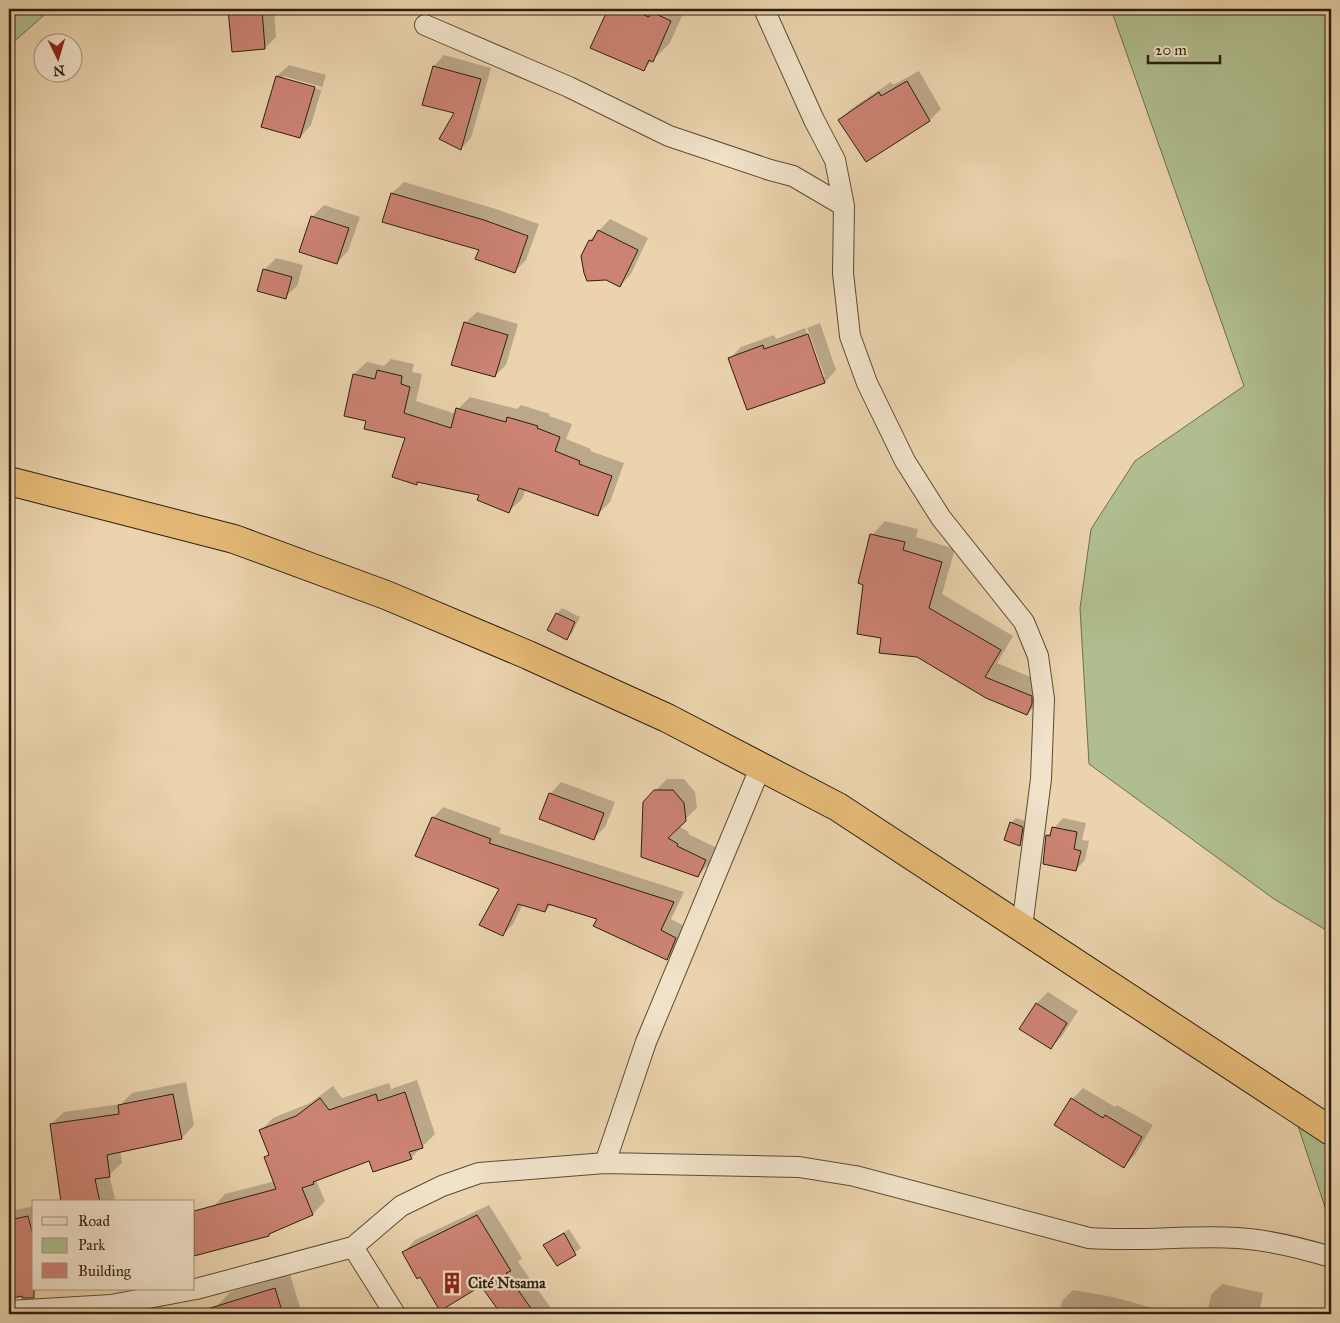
<svg xmlns="http://www.w3.org/2000/svg" width="1340" height="1323" font-family="'IM FELL Great Primer',serif">
  <style>
    .green { fill: #b0be8f; stroke: #6e6e4f }
    .shadow { fill: #0003; fill-rule: evenodd }
    .building { fill: #cc8373; stroke: #2c1e0f }
    .lines { fill: none; stroke-linecap: round; stroke-linejoin: round }
    .minor-casing { stroke: #5c4b36; stroke-width: 22 }
    .trunk-casing { stroke: #2c1e0f; stroke-width: 30 }
    .minor { stroke: #f1e2ca; stroke-width: 20 }
    .trunk { stroke: #e5ba76; stroke-width: 28 }
    .labels { text-anchor: middle; dominant-baseline: central; stroke-width: 4.5; stroke-linejoin: round; paint-order: stroke }
    .poi-label { font-size: 15px; font-weight: bold; fill: #2c1e0f; stroke: #f1e2ca; text-anchor: start }
  </style>
  <rect width="100%" height="100%" fill="#ead3ad"/>
  <filter id="stains"><feTurbulence type="fractalNoise" baseFrequency=".004" numOctaves="4"/><feColorMatrix values="0 0 0 0 .2 0 0 0 0 .09 0 0 0 0 .02 0 0 0 .5 -.17"/></filter>
  <radialGradient id="worn" r=".72"><stop offset=".6" stop-color="#630" stop-opacity="0"/><stop offset="1" stop-color="#630" stop-opacity=".3"/></radialGradient>
  <path class="green" d="M 9,9 L 51,9 L 9,46 Z
    M 1111,9 L 1325,9 L 1331,20 L 1331,933 L 1274,899 L 1089,764 L 1080,608 L 1091,529 L 1135,461 L 1244,386 Z
    M 1291,1105 L 1331,1129 L 1331,1225 Z"/>
  <path class="shadow" d="M 229,9 L 274,9 L 276,37 L 265,48 L 233,51 Z
    M 609,9 L 685,9 L 670,43 L 644,69 L 592,47 Z
    M 444,55 L 491,68 L 471,138 L 461,149 L 456,113 L 434,66 Z
    M 289,65 L 326,75 L 311,125 L 300,137 L 263,126 L 277,76 ZM 283,76 L 322,87 L 321,90 L 283,79 Z
    M 919,71 L 941,109 L 930,120 L 839,120 L 851,109 L 891,82 L 893,85 Z
    M 404,182 L 496,209 L 539,224 L 526,260 L 515,271 L 480,249 L 384,221 L 392,193 Z
    M 324,205 L 360,217 L 348,251 L 337,263 L 312,217 Z
    M 610,219 L 648,238 L 631,274 L 620,286 L 590,240 Z
    M 276,258 L 303,265 L 297,286 L 285,297 L 264,270 Z
    M 477,312 L 518,324 L 506,365 L 495,376 L 465,323 Z
    M 820,323 L 836,370 L 825,382 L 748,409 L 729,359 L 741,347 L 774,335 L 776,339 L 805,328 L 822,377 L 825,377 L 807,328 Z
    M 391,359 L 414,364 L 412,372 L 422,374 L 416,401 L 456,414 L 458,409 L 470,397 L 517,409 L 521,405 L 550,414 L 549,416 L 572,424 L 566,439 L 591,449 L 590,451 L 624,463 L 610,502 L 597,515 L 526,489 L 522,499 L 509,511 L 481,494 L 418,481 L 416,483 L 406,437 L 368,420 L 345,415 L 354,374 L 367,362 L 384,366 Z
    M 885,521 L 918,529 L 916,537 L 955,549 L 942,594 L 1013,636 L 997,663 L 1045,683 L 1041,700 L 1027,714 L 883,637 L 872,535 Z
    M 562,608 L 580,617 L 572,633 L 567,638 L 557,614 Z
    M 667,779 L 684,779 L 695,792 L 697,808 L 678,826 L 689,832 L 688,834 L 717,848 L 709,864 L 697,876 L 643,856 L 655,791 Z
    M 561,782 L 615,802 L 605,827 L 594,838 L 550,794 Z
    M 443,807 L 501,828 L 499,833 L 684,892 L 671,919 L 686,927 L 678,948 L 667,958 L 598,919 L 552,904 L 545,911 L 523,904 L 513,924 L 503,935 L 501,888 L 433,818 Z
    M 1016,818 L 1028,822 L 1025,839 L 1020,844 L 1011,823 Z
    M 1063,818 L 1086,823 L 1082,840 L 1089,841 L 1085,860 L 1076,870 L 1047,836 Z
    M 1048,992 L 1078,1011 L 1062,1036 L 1051,1047 L 1021,1029 L 1037,1003 Z
    M 417,1080 L 435,1134 L 411,1158 L 370,1159 L 316,1180 L 325,1201 L 313,1214 L 273,1231 L 269,1235 L 194,1253 L 194,1211 L 214,1206 L 225,1194 L 275,1181 L 266,1158 L 270,1153 L 261,1130 L 273,1118 L 310,1103 L 333,1086 L 342,1098 L 389,1083 L 391,1089 Z
    M 186,1082 L 194,1125 L 182,1138 L 120,1151 L 122,1163 L 109,1175 L 116,1202 L 80,1202 L 51,1124 L 64,1112 L 121,1104 L 132,1093 Z
    M 1083,1088 L 1115,1107 L 1117,1105 L 1153,1125 L 1135,1155 L 1124,1166 L 1072,1099 Z
    M 9,1195 L 12,1195 L 15,1210 L 34,1206 L 34,1289 L 43,1289 L 9,1297 Z
    M 489,1205 L 522,1258 L 518,1262 L 555,1314 L 502,1314 L 481,1284 L 420,1276 L 404,1252 L 415,1240 Z
    M 569,1229 L 581,1248 L 557,1265 L 545,1245 Z
    M 290,1274 L 302,1314 L 218,1314 L 216,1307 L 230,1292 Z
    M 1222,1284 L 1263,1293 L 1259,1314 L 1207,1314 L 1211,1295 Z
    M 1073,1290 L 1113,1297 L 1167,1312 L 1166,1314 L 1059,1314 L 1062,1301 Z"/>
  <path class="building" d="M 228,9 L 262,9 L 265,49 L 232,52 Z
    M 608,9 L 629,9 L 649,17 L 652,12 L 671,21 L 653,62 L 649,60 L 644,71 L 590,48 Z
    M 433,66 L 481,79 L 461,150 L 439,139 L 454,113 L 422,105 Z
    M 276,76 L 315,87 L 300,138 L 261,127 Z
    M 907,81 L 930,121 L 866,162 L 838,120 L 879,92 L 881,96 Z
    M 391,193 L 484,220 L 528,236 L 515,273 L 475,259 L 479,250 L 382,222 Z
    M 311,216 L 349,228 L 337,264 L 299,252 Z
    M 598,230 L 638,250 L 620,287 L 606,280 L 587,281 L 584,273 L 581,256 L 589,240 L 592,241 Z
    M 263,269 L 292,277 L 286,299 L 257,291 Z
    M 464,322 L 508,335 L 495,377 L 451,365 Z
    M 808,334 L 825,383 L 747,410 L 728,358 L 763,345 L 764,349 Z
    M 377,370 L 402,376 L 401,384 L 410,387 L 404,413 L 451,428 L 456,408 L 506,422 L 507,417 L 538,426 L 537,428 L 560,437 L 555,451 L 580,461 L 579,464 L 612,476 L 598,516 L 519,488 L 509,513 L 477,500 L 479,495 L 417,482 L 417,485 L 392,477 L 405,438 L 364,429 L 366,421 L 344,416 L 353,374 L 375,379 Z
    M 870,534 L 905,542 L 903,550 L 942,562 L 929,608 L 1001,650 L 985,677 L 1032,696 L 1032,704 L 1027,715 L 986,698 L 917,657 L 879,653 L 881,638 L 857,634 L 863,585 L 858,583 Z
    M 556,613 L 575,622 L 567,640 L 547,630 Z
    M 654,790 L 673,790 L 684,803 L 686,821 L 668,838 L 678,844 L 677,846 L 706,860 L 698,877 L 641,857 L 643,802 Z
    M 549,793 L 604,813 L 594,840 L 539,819 Z
    M 432,817 L 491,839 L 489,843 L 674,902 L 661,930 L 676,938 L 667,960 L 593,926 L 597,919 L 548,904 L 545,912 L 518,904 L 503,936 L 479,925 L 499,889 L 415,856 Z
    M 1010,822 L 1023,827 L 1020,846 L 1004,840 Z
    M 1052,827 L 1077,832 L 1074,849 L 1081,851 L 1076,871 L 1043,864 L 1046,835 L 1050,836 Z
    M 1036,1003 L 1067,1023 L 1051,1049 L 1019,1029 Z
    M 405,1092 L 423,1148 L 409,1152 L 412,1159 L 373,1172 L 369,1161 L 313,1182 L 314,1184 L 302,1188 L 313,1215 L 269,1234 L 269,1236 L 194,1256 L 194,1211 L 276,1189 L 264,1157 L 269,1155 L 259,1130 L 296,1116 L 320,1098 L 329,1110 L 376,1094 L 378,1101 Z
    M 173,1094 L 182,1139 L 107,1155 L 110,1177 L 95,1179 L 100,1202 L 61,1202 L 50,1124 L 119,1114 L 118,1105 Z
    M 1071,1098 L 1103,1118 L 1105,1115 L 1142,1137 L 1124,1168 L 1054,1125 Z
    M 477,1215 L 511,1271 L 506,1273 L 535,1314 L 501,1314 L 481,1286 L 440,1311 L 420,1277 L 417,1279 L 402,1252 Z
    M 28,1216 L 34,1239 L 34,1298 L 22,1298 L 22,1296 L 9,1299 L 9,1266 L 15,1265 L 9,1238 L 9,1220 Z
    M 564,1233 L 576,1255 L 557,1266 L 543,1245 Z
    M 275,1288 L 283,1314 L 205,1314 L 204,1310 Z"/>
  <g class="lines">
    <g class="minor-casing">
      <path id="minor" d="M 764,9 L 814,120 L 835,160 L 844,206 L 843,273 L 850,336 L 867,383 L 905,461 L 941,518 L 1024,622 L 1038,656 L 1044,699 L 1041,779 L 1022,927
        M 425,25 L 569,87 L 669,136 L 770,170 L 793,176 L 844,206
        M 605,1163 L 646,1042 L 761,766
        M 9,1311 L 111,1305 L 196,1289 L 353,1247
        M 395,1314 L 353,1247 L 401,1206 L 442,1186 L 479,1173 L 605,1163 L 799,1167 L 855,1176 L 1089,1238 C 1139,1242 1188,1235 1238,1238 C 1269,1240 1301,1248 1331,1257"/>
    </g>
    <g class="trunk-casing">
      <path id="trunk" d="M 9,481 L 234,539 L 386,595 L 528,655 L 667,718 L 838,807 L 1331,1131"/>
    </g>
    <use href="#minor" class="minor"/>
    <use href="#trunk" class="trunk"/>
  </g>
  <defs>
    <g id="building-bare" transform="scale(1.725)"><path d="M-4-6H4V6H1V3H-1V6H-4ZM-2.5-4.3h1.7v1.8h-1.7ZM.8-4.3h1.7v1.8H.8ZM-2.5-1h1.7V.8h-1.7ZM.8-1h1.7V.8H.8Z" fill="#8f2418" stroke="#f1e2ca" stroke-width="2.5" paint-order="stroke"/></g>
  </defs>
  <g fill-rule="evenodd">
    <use href="#building-bare" x="452" y="1283"/>
  </g>
  <g class="labels">
    <g class="poi-label">
      <text x="468" y="1283">Cité Ntsama</text>
    </g>
  </g>
  <rect width="1340" height="1323" fill="none" stroke="#ead3ad" stroke-width="30"/>
  <rect x="10" y="10" width="1320" height="1303" fill="none" stroke="#2c1e0f" stroke-width="2.5"/>
  <rect x="15" y="15" width="1310" height="1293" fill="none" stroke="#2c1e0f"/>
  <rect x="32" y="1200" width="162" height="90" fill="#f1e2ca" stroke="#a2947f"/>
  <rect x="42" y="1217" width="25" height="8" fill="#f1e2ca" stroke="#a2947f"/>
  <text x="78" y="1226" font-size="15" fill="#2c1e0f">Road</text>
  <rect x="42" y="1238" width="25" height="15" fill="#b0be8f" stroke="#a2947f"/>
  <text x="78" y="1250" font-size="15" fill="#2c1e0f">Park</text>
  <rect x="42" y="1263" width="25" height="15" fill="#cc8373" stroke="#a2947f"/>
  <text x="78" y="1276" font-size="15" fill="#2c1e0f">Building</text>
  <g transform="translate(58 58) rotate(175)"><circle r="24" fill="#f1e2ca" stroke="#a2947f"/>
  <path d="M0-4L9 19L0 12L-9 19Z" fill="#8f2418"/>
  <text y="-8" font-size="14" font-weight="bold" text-anchor="middle" fill="#2c1e0f">N</text>
  </g>
  <path d="M1148 55v8h72v-8" fill="none" stroke="#2c1e0f" stroke-width="2.5"/>
  <text x="1155" y="55" font-size="15" fill="#2c1e0f" stroke="#f1e2ca" stroke-width="4" paint-order="stroke">20 m</text>
  <rect width="100%" height="100%" filter="url(#stains)"/>
  <rect width="100%" height="100%" fill="url(#worn)"/>
</svg>
